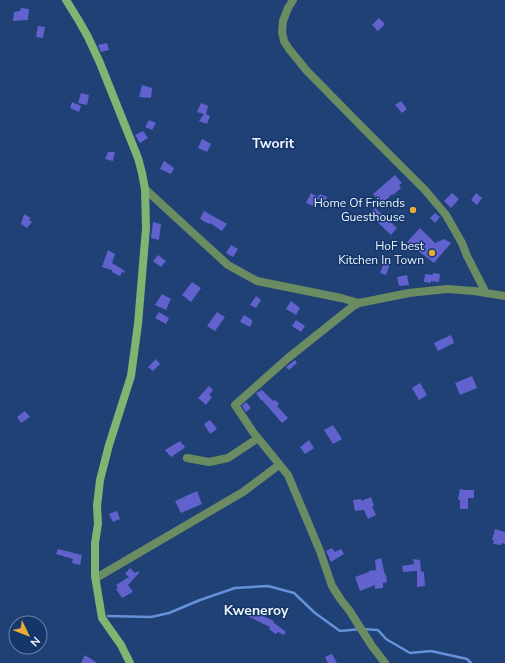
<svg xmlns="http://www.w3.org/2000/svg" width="505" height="663" font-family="'Nunito Sans',sans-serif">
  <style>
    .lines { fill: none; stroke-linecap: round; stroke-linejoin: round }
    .stream { stroke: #6592d7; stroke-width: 2.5 }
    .building { fill: #6162ce }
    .street { stroke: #6b8c62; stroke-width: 8 }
    .secondary { stroke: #80b571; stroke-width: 8 }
    .poi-dot { fill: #e8ab37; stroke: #14366a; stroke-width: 1.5 }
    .labels { text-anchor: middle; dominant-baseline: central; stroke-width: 3; stroke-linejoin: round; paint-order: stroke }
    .poi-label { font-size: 12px; fill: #eff3fa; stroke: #14366a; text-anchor: end }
    .quarter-label { font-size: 14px; font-weight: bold; fill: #eff3fa; stroke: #14366a }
  </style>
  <rect width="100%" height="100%" fill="#1f4176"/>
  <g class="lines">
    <path class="stream" d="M 108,616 L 151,617 L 169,613 L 200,600 L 235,588 L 268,586 L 294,593 L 315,613 L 340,631 L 361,629 L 378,630 L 386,639 L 410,653 L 431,651 L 467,659 L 471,663"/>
  </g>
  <path class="building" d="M 21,8 L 29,9 L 28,20 L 13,21 L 14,12 L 20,11 Z
    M 379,18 L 385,24 L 378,31 L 372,25 Z
    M 38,26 L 45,27 L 43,38 L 36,37 Z
    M 107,43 L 109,50 L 101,52 L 98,45 Z
    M 142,85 L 152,88 L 151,98 L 139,97 Z
    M 81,93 L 89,95 L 87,105 L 78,103 Z
    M 401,101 L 407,109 L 402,113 L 395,105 Z
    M 72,102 L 81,106 L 79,112 L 70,108 Z
    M 201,103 L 208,106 L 206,114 L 210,116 L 207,124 L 199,121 L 204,114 L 197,112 Z
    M 149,120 L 156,123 L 152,130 L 145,127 Z
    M 143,131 L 148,138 L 140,143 L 135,135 Z
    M 202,139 L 211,144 L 207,152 L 198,148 Z
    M 108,152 L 115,152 L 113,161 L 105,159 Z
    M 164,161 L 174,168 L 171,174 L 160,169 Z
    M 395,175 L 402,183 L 399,185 L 401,188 L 393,195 L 392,194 L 382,204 L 373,194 Z
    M 311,193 L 318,197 L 320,194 L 327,197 L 325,203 L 317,199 L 314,206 L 306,203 Z
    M 452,193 L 459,199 L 451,208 L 444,201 Z
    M 476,193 L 482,198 L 477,205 L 471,200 Z
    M 375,208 L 397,228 L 391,235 L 369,214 Z
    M 204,211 L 227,224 L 222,231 L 210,223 L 209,224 L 200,219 Z
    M 435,213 L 440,217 L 435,223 L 430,218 Z
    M 24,214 L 31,218 L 29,220 L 32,222 L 27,228 L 21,224 Z
    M 153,222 L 161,224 L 159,240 L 151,238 Z
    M 420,228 L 435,243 L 444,239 L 451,243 L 434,263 L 407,242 Z
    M 231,245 L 238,249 L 233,257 L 226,253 Z
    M 108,250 L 115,254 L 112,263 L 125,271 L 124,273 L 122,272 L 120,276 L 112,272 L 112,270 L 102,267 Z
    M 158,255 L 166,261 L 161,267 L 153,261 Z
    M 384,262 L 390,264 L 386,275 L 380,273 Z
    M 433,273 L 440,274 L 439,282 L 431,281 L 431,283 L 424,282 L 425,274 L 433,275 Z
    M 407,275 L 409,285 L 399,286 L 397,277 Z
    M 192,282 L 201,288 L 191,302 L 182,295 Z
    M 162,294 L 171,299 L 166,310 L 155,305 Z
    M 256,296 L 261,300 L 256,308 L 250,305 Z
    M 291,301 L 300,308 L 296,315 L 286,309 Z
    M 159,312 L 169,318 L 166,324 L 155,318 Z
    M 217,312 L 225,317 L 215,331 L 207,326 Z
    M 244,315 L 252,320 L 252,323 L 250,327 L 240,322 Z
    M 296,320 L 305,326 L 301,332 L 292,326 Z
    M 451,335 L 454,343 L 438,351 L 434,343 Z
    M 156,359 L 160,364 L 153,371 L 148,367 Z
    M 295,360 L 297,363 L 289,370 L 286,367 Z
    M 472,376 L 477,388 L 460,395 L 455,383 Z
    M 420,383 L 427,395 L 419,400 L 412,388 Z
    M 209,386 L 213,390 L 209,395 L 212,397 L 206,405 L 198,398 Z
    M 262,390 L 273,401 L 275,400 L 279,404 L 277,406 L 288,418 L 282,423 L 262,400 L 261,400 L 256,393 Z
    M 246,402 L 251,408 L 246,412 L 242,406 Z
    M 25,411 L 30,417 L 21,423 L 17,417 Z
    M 210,420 L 217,429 L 210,434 L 204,424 Z
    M 333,425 L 342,439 L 333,444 L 324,430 Z
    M 309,440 L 314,448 L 305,454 L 300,447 Z
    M 180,441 L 185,447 L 183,449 L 171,457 L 165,450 Z
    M 460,489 L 465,490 L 474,490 L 474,498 L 468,498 L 468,509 L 460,509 L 460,500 L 458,500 Z
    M 197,491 L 202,504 L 181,513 L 175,501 Z
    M 371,497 L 374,506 L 372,506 L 376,515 L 368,519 L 364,510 L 355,511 L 353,500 L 361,499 L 361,501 Z
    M 117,511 L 120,519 L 113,522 L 109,514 Z
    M 495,529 L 505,532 L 505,544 L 502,543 L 501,545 L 493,544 L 494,541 L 492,540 Z
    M 332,548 L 335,552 L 341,549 L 344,554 L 331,562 L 326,551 Z
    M 58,549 L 82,555 L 80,565 L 72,563 L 73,559 L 56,554 Z
    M 381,558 L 385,575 L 386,575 L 387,582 L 383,583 L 383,588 L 375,589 L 375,585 L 360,591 L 355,577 L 369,572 L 369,571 L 376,570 L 375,560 Z
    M 413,559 L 420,560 L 421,571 L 420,571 L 424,572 L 425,586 L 417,587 L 417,571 L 403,572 L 402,566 L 414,564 Z
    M 130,568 L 135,573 L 138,571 L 139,573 L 128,585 L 133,592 L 122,598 L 116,589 L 118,588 L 116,585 L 129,577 L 125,574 Z
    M 251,608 L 266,615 L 265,617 L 274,621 L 273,622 L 286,632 L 284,635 L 278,632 L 276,634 L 269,629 L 270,627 L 247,616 Z
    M 332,654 L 337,663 L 328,663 L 325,657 Z
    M 85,655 L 97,663 L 81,663 Z"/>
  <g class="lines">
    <path class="street" d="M 293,0 L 288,8 L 283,21 L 282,32 L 284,41 L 289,49 L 307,71 L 365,130 L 425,190 L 446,215 L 462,243 L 467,256 L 486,293
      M 145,189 L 194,234 L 228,265 L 257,281 L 341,298 L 359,303 L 409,293 L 447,289 L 474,291 L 505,296
      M 359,303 L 352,307 L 288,358 L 235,405 L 253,432 L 288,475 L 320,551 L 332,586 L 341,600 L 349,610 L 372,646 L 385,663
      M 187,458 L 209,462 L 228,458 L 258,438
      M 96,578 L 243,492 L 279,465"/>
    <path class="secondary" d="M 66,0 L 79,21 L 88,37 L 100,63 L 138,158 L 142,173 L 145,189 L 146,228 L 138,324 L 131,376 L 109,445 L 100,480 L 97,506 L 98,524 L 95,543 L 95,576 L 102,618 L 121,645 L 130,663"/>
  </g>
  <g class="poi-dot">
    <circle cx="413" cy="210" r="4"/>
    <circle cx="432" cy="253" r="4"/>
  </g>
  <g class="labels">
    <g class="poi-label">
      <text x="405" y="203">Home Of Friends<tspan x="405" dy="14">Guesthouse</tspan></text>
      <text x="424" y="246">HoF best<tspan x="424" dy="14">Kitchen In Town</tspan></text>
    </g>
    <g class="quarter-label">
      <text x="273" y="143">Tworit</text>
      <text x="256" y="610">Kweneroy</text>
    </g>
  </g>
  <g transform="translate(28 635) rotate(133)"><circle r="19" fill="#14366a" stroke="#6c82a4"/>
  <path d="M0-3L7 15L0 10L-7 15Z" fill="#e8ab37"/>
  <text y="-6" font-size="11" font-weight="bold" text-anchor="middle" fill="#eff3fa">N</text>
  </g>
</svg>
